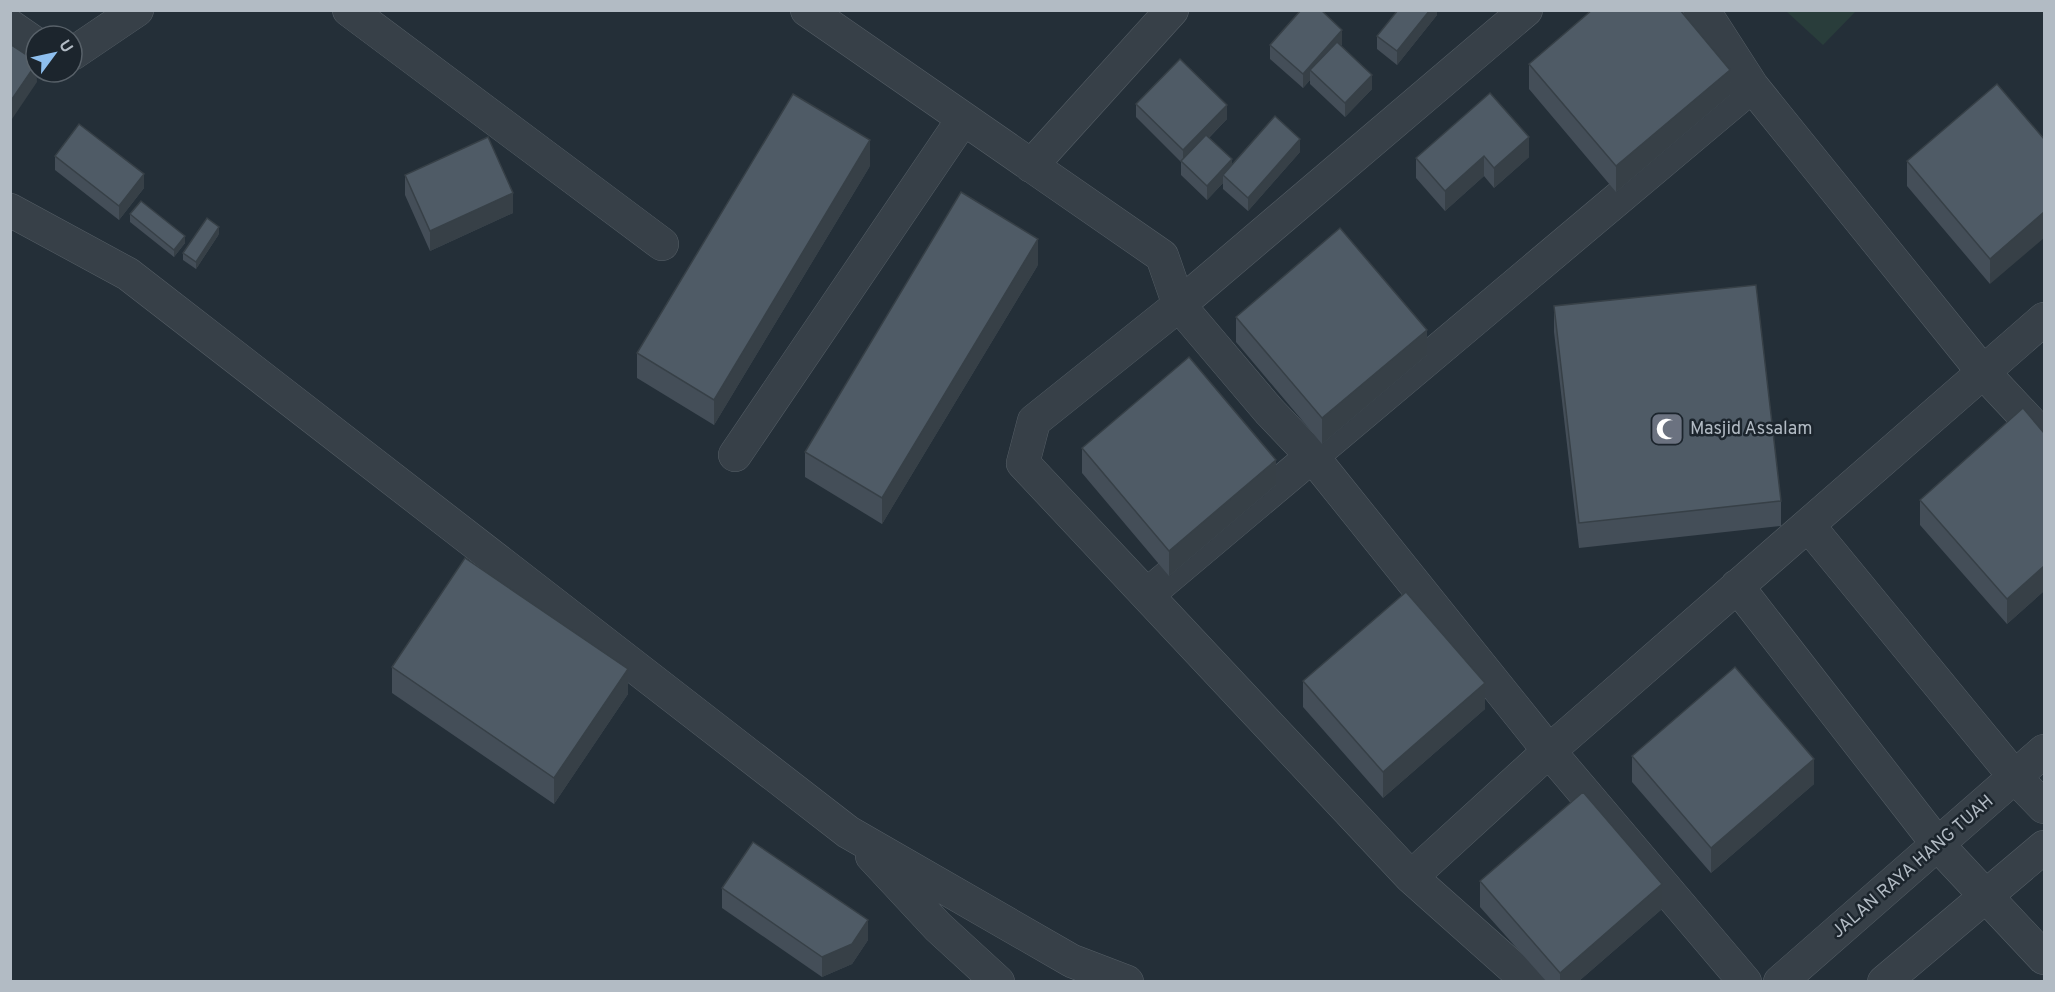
<svg xmlns="http://www.w3.org/2000/svg" width="2055" height="992" font-family="Overpass,sans-serif">
  <style>
    .green { fill: #293d3b }
    .lines { fill: none; stroke-linecap: round; stroke-linejoin: round }
    .minor-casing { stroke: #555e66; stroke-width: 34 }
    .minor { stroke: #374048; stroke-width: 33 }
    .wall { fill: #444e58 }
    .shaded-wall { fill: #374047 }
    .building { fill: #4f5b66; stroke: #374047; stroke-width: 1.5 }
    .labels { text-anchor: middle; dominant-baseline: central; stroke-width: 5; stroke-linejoin: round; paint-order: stroke }
    .poi-label { font-size: 18px; fill: #b2bbc4; stroke: #1c252d; text-anchor: start }
    .street-label { font-size: 18px; fill: #b2bbc4; stroke: #1c252d }
  </style>
  <rect width="100%" height="100%" fill="#242f38"/>
  <path class="green" d="M 1786,11 L 1856,11 L 1823,45 Z"/>
  <g class="lines">
    <g class="minor-casing">
      <path id="minor" d="M 349,10 L 662,244
        M 807,10 L 1162,256 L 1179,305 L 1269,411 L 1312,456 L 1549,751 L 2044,319
        M 1526,10 L 1179,305 L 1034,421 L 1023,463 L 1411,877 L 1529,982
        M 1700,10 L 1707,16 L 1752,86 L 1983,372 L 2044,437
        M 10,26 L 36,44
        M 72,54 L 137,10
        M 1031,166 L 1172,10
        M 10,210 L 128,274 L 848,832 L 1072,961 L 1127,982
        M 735,455 L 963,119
        M 1808,525 L 2015,777 L 2044,807
        M 1737,586 L 1939,846 L 2044,958
        M 1147,595 L 1752,86
        M 872,856 L 938,927 L 998,982
        M 1411,877 L 1549,751 L 1745,982
        M 1780,982 L 2044,751
        M 1884,982 L 2044,847"/>
    </g>
    <use href="#minor" class="minor"/>
  </g>
  <path class="wall" d="M 1437,10 L 1437,15 L 1397,65 L 1377,49 L 1377,36 Z
    M 1342,44 L 1341,46 L 1372,89 L 1345,117 L 1310,84 L 1310,80 L 1303,88 L 1270,59 L 1270,45 Z
    M 1529,64 L 1730,95 L 1616,192 L 1529,89 Z
    M 1997,84 L 1990,284 L 1907,186 L 1907,161 Z
    M 1490,93 L 1529,157 L 1494,188 L 1484,176 L 1445,211 L 1416,178 L 1416,158 Z
    M 1136,104 L 1227,119 L 1209,138 L 1232,164 L 1300,152 L 1248,211 L 1223,189 L 1223,183 L 1207,200 L 1181,175 L 1181,162 L 1136,117 Z
    M 55,156 L 144,188 L 119,220 L 55,170 Z
    M 870,166 L 714,425 L 637,378 L 637,353 Z
    M 405,175 L 513,213 L 430,251 L 405,195 Z
    M 130,214 L 185,243 L 174,257 L 130,222 Z
    M 219,234 L 196,269 L 183,260 L 183,253 Z
    M 1038,265 L 882,524 L 805,477 L 805,452 Z
    M 1554,306 L 1781,501 L 1781,526 L 1579,548 L 1554,332 Z
    M 1236,317 L 1427,355 L 1322,444 L 1236,342 Z
    M 2044,433 L 2044,591 L 2007,624 L 1920,525 L 1920,500 Z
    M 1082,448 L 1276,485 L 1169,576 L 1082,473 Z
    M 392,667 L 628,694 L 554,804 L 392,693 Z
    M 1303,681 L 1485,709 L 1383,798 L 1303,707 Z
    M 1632,756 L 1814,784 L 1711,873 L 1632,782 Z
    M 1480,881 L 1662,909 L 1579,981 L 1546,981 L 1480,907 Z
    M 722,888 L 868,940 L 852,964 L 822,977 L 722,908 Z"/>
  <path class="shaded-wall" d="M 1430,10 L 1437,10 L 1437,15 L 1397,65 L 1397,51 Z
    M 1342,30 L 1342,44 L 1315,75 L 1310,70 L 1310,80 L 1303,88 L 1303,74 Z
    M 36,64 L 37,82 L 10,122 L 10,102 Z
    M 1730,70 L 1730,95 L 1616,192 L 1616,166 Z
    M 1372,75 L 1372,89 L 1345,117 L 1345,103 Z
    M 1227,105 L 1227,119 L 1183,164 L 1183,150 Z
    M 1529,137 L 1529,157 L 1494,188 L 1494,168 Z
    M 1300,139 L 1300,152 L 1248,211 L 1248,198 Z
    M 870,140 L 870,166 L 714,425 L 714,400 Z
    M 1484,156 L 1484,176 L 1445,211 L 1445,191 Z
    M 1232,159 L 1232,173 L 1223,175 L 1223,183 L 1207,200 L 1207,186 Z
    M 144,174 L 144,188 L 119,220 L 119,206 Z
    M 513,193 L 513,213 L 430,251 L 430,231 Z
    M 2044,212 L 2044,238 L 1990,284 L 1990,259 Z
    M 219,227 L 219,234 L 196,269 L 196,262 Z
    M 185,236 L 185,243 L 174,257 L 174,250 Z
    M 1038,239 L 1038,265 L 882,524 L 882,498 Z
    M 1427,330 L 1427,355 L 1322,444 L 1322,418 Z
    M 1276,460 L 1276,485 L 1169,576 L 1169,551 Z
    M 2044,566 L 2044,591 L 2007,624 L 2007,599 Z
    M 628,669 L 628,694 L 554,804 L 554,778 Z
    M 1485,683 L 1485,709 L 1383,798 L 1383,772 Z
    M 1814,759 L 1814,784 L 1711,873 L 1711,848 Z
    M 1662,884 L 1662,909 L 1579,981 L 1560,981 L 1560,973 Z
    M 868,920 L 868,940 L 852,964 L 822,977 L 822,957 Z"/>
  <path class="building" d="M 1301,10 L 1321,10 L 1342,30 L 1303,74 L 1270,45 Z
    M 1398,10 L 1430,10 L 1397,51 L 1377,36 Z
    M 1592,10 L 1680,10 L 1730,70 L 1616,166 L 1529,64 Z
    M 1337,42 L 1372,75 L 1345,103 L 1310,70 Z
    M 10,44 L 36,61 L 36,64 L 10,102 Z
    M 1180,59 L 1227,105 L 1183,150 L 1136,104 Z
    M 1997,84 L 2044,139 L 2044,212 L 1990,259 L 1907,161 Z
    M 1490,93 L 1529,137 L 1494,168 L 1484,156 L 1445,191 L 1416,158 Z
    M 793,94 L 870,140 L 714,400 L 637,353 Z
    M 1275,116 L 1300,139 L 1248,198 L 1223,175 Z
    M 79,124 L 144,174 L 119,206 L 55,156 Z
    M 1206,135 L 1232,159 L 1207,186 L 1181,161 Z
    M 488,137 L 513,193 L 430,231 L 405,175 Z
    M 961,192 L 1038,239 L 882,498 L 805,452 Z
    M 141,201 L 185,236 L 174,250 L 130,214 Z
    M 207,218 L 219,227 L 196,262 L 183,253 Z
    M 1340,228 L 1427,330 L 1322,418 L 1236,317 Z
    M 1756,285 L 1781,501 L 1579,523 L 1554,306 Z
    M 1189,357 L 1276,460 L 1169,551 L 1082,448 Z
    M 2023,408 L 2044,433 L 2044,566 L 2007,599 L 1920,500 Z
    M 465,558 L 628,669 L 554,778 L 392,667 Z
    M 1406,592 L 1485,683 L 1383,772 L 1303,681 Z
    M 1735,667 L 1814,759 L 1711,848 L 1632,756 Z
    M 1583,792 L 1662,884 L 1560,973 L 1480,881 Z
    M 753,842 L 868,920 L 852,944 L 822,957 L 722,888 Z"/>
  <defs>
    <g id="mosque-square" transform="scale(1.725)"><rect x="-9" y="-9" width="18" height="18" rx="4" fill="#6b7280" stroke="#1c252d"/><path d="M3.5-4.9A6 6 0 1 0 3.5 4.9A5 5 0 1 1 3.5-4.9Z" fill="#fff"/></g>
  </defs>
  <g fill-rule="evenodd">
    <use href="#mosque-square" x="1667" y="429"/>
  </g>
  <g class="labels">
    <g class="poi-label">
      <text x="1690" y="429">Masjid Assalam</text>
    </g>
    <g class="street-label">
      <text transform="translate(1913 867) rotate(-41)">JALAN RAYA HANG TUAH</text>
    </g>
  </g>
  <rect width="2055" height="992" fill="none" stroke="#b2bbc4" stroke-width="24"/>
  <g transform="translate(54 54) rotate(57)"><circle r="28" fill="#1c252d" stroke="#586169" stroke-width="1.5"/>
  <path d="M0-4.5L10 22L0 15L-10 22Z" fill="#8ebfee"/>
  <text y="-9" font-size="16" font-weight="bold" text-anchor="middle" fill="#b2bbc4">U</text>
  </g>
</svg>
